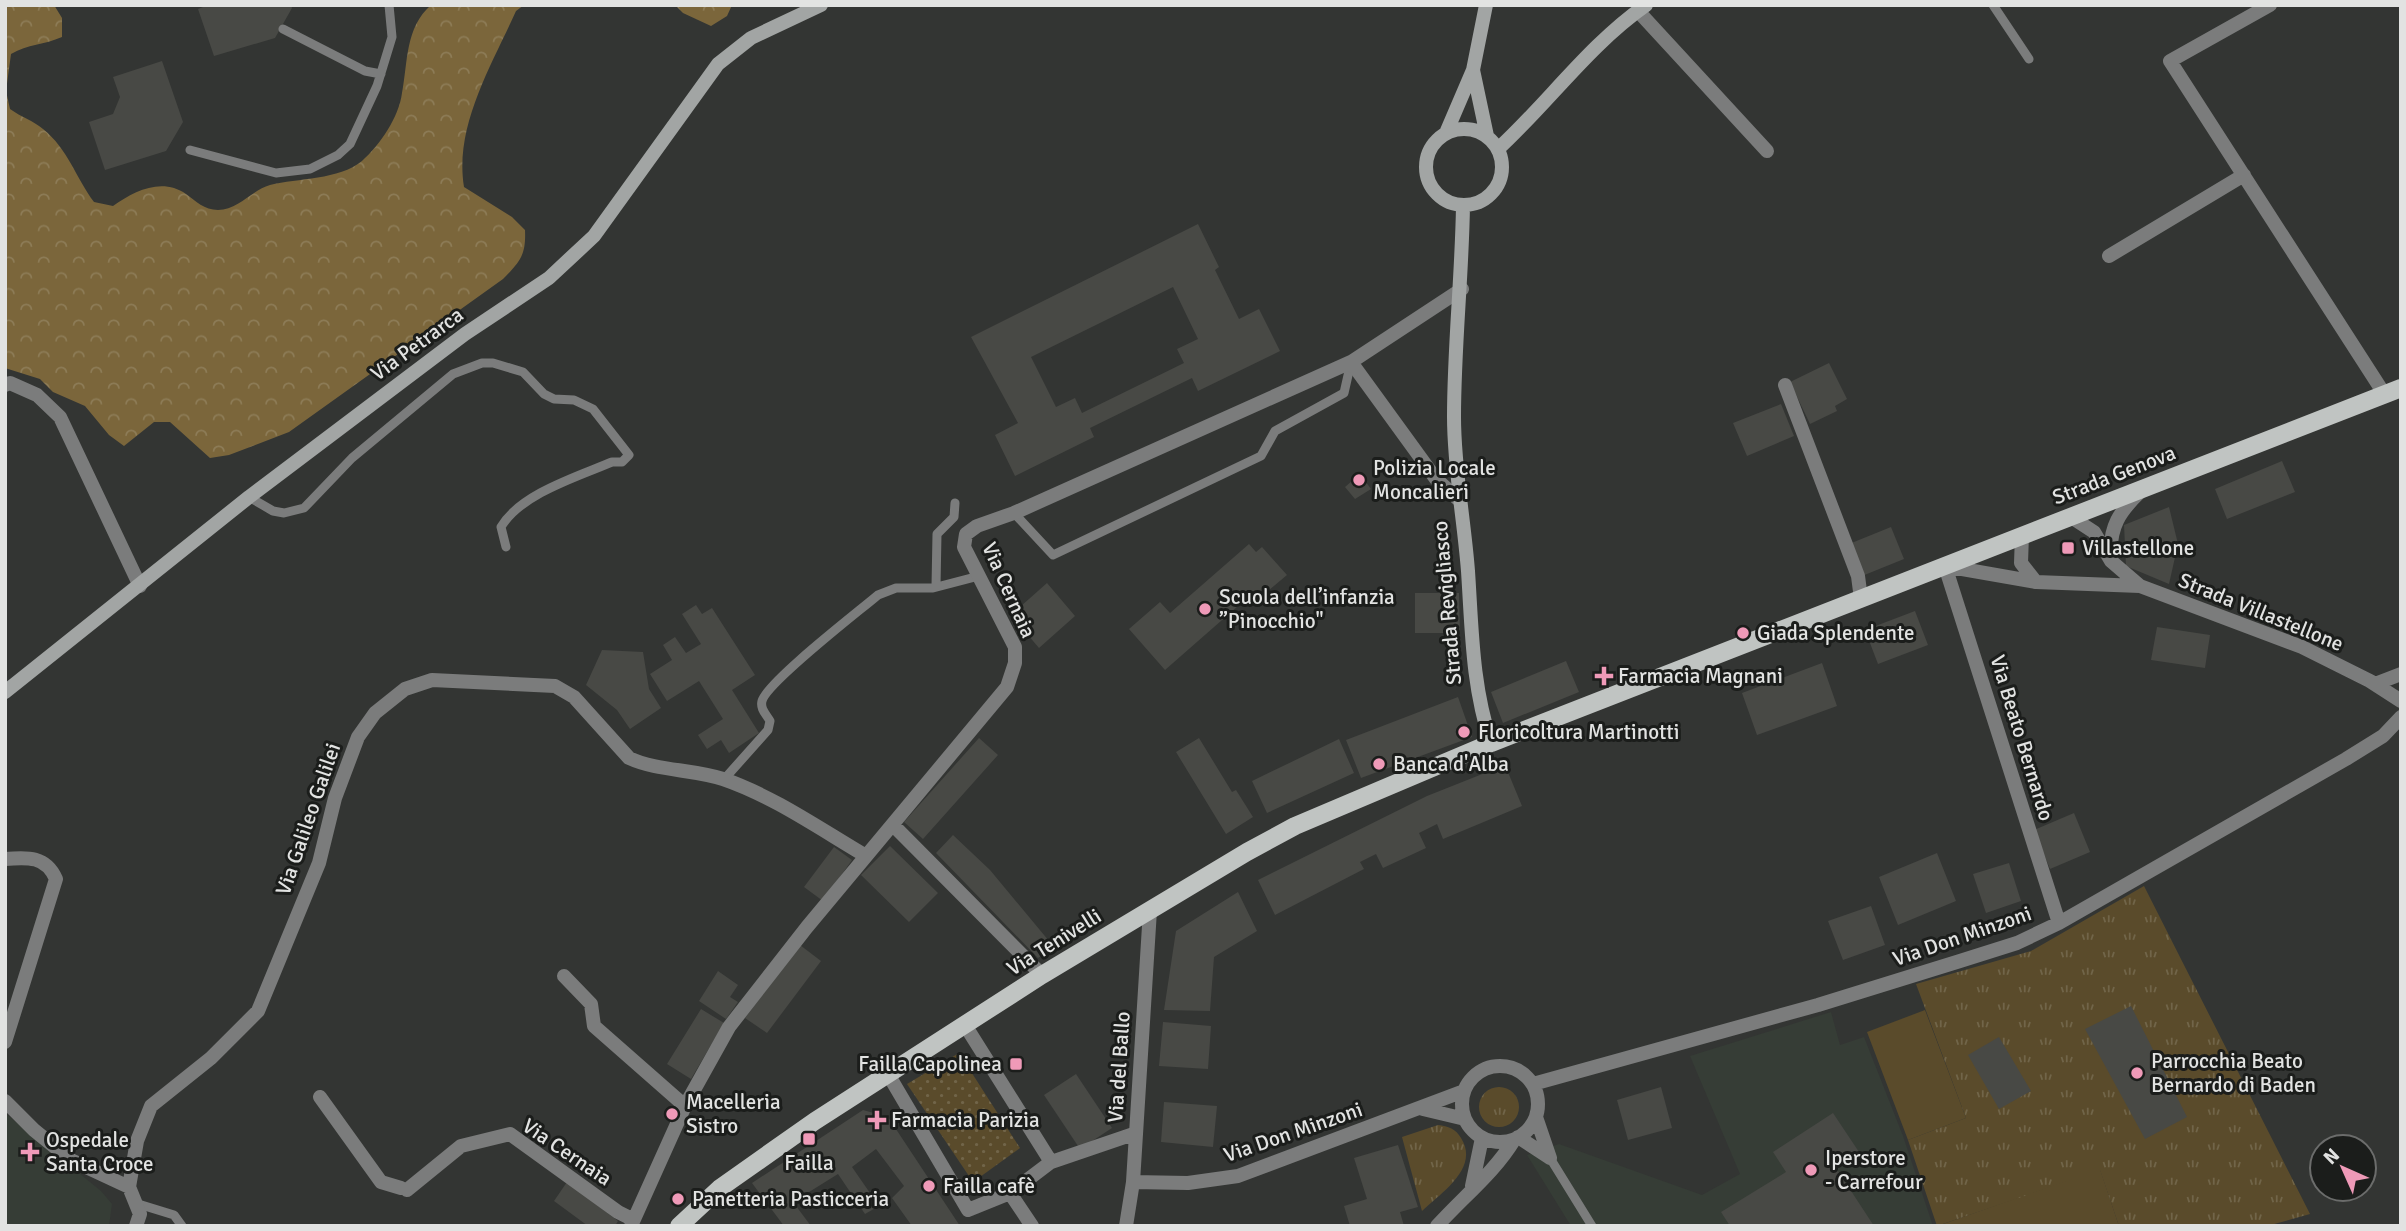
<svg xmlns="http://www.w3.org/2000/svg" width="2406" height="1231" font-family="Signika,sans-serif">
  <style>
    .built { fill: #363d36 }
    .grass { fill: #5a4b2b }
    .forest { fill: url(#forest-crowns) }
    .park { fill: url(#park-tufts) }
    .garden { fill: url(#garden-dots) }
    .building { fill: #484945; fill-rule: evenodd }
    .lines { fill: none; stroke-linecap: round; stroke-linejoin: round }
    .lane { stroke: #7b7c7c; stroke-width: 9 }
    .street { stroke: #7b7c7c; stroke-width: 14 }
    .secondary { stroke: #a2a5a4; stroke-width: 14 }
    .primary { stroke: #c0c4c2; stroke-width: 18 }
    .poi-dot { fill: #ef9ab8; stroke: #1b1d1b; stroke-width: 2.5 }
    .labels { text-anchor: middle; dominant-baseline: central; stroke-width: 6; stroke-linejoin: round; paint-order: stroke }
    .street-label { font-size: 21px; fill: #e2e3e2; stroke: #1b1d1b }
    .poi-label { font-size: 21px; fill: #e2e3e2; stroke: #1b1d1b; text-anchor: start }
  </style>
  <defs>
    <pattern id="forest-crowns" width="20" height="18" patternUnits="userSpaceOnUse" patternTransform="scale(1.75)"><rect width="20" height="18" fill="#7b663b"/><path d="M2 6a3 3 0 1 1 6 0M12 15a3 3 0 1 1 6 0" fill="none" stroke="#8d7c57"/></pattern>
    <pattern id="park-tufts" width="24" height="20" patternUnits="userSpaceOnUse" patternTransform="scale(1.75)"><rect width="24" height="20" fill="#5a4b2b"/><path d="M3 7l-1-3M5 7V3M7 7l1-3M15 17l-1-3M17 17v-4M19 17l1-3" fill="none" stroke="#716549"/></pattern>
    <pattern id="garden-dots" width="8" height="8" patternUnits="userSpaceOnUse" patternTransform="scale(1.75)"><rect width="8" height="8" fill="#5a4b2b"/><path d="M2 2h.1M6 6h.1" fill="none" stroke="#716549" stroke-width="1.8" stroke-linecap="round"/></pattern>
  </defs>
  <rect width="100%" height="100%" fill="#333533"/>
  <path class="built" d="M 1831,1012 L 1840,1045 L 1864,1037 L 1903,1136 L 1933,1226 L 1571,1226 L 1527,1155 L 1559,1144 L 1702,1195 L 1740,1174 L 1690,1056 Z
    M 5,1113 L 101,1191 L 112,1204 L 109,1226 L 5,1226 Z"/>
  <path class="grass" d="M 1925,1010 L 1966,1118 L 1908,1140 L 1867,1032 Z
    M 2100,1169 L 2119,1226 L 1944,1226 L 1943,1224 Z"/>
  <path class="forest" d="M 5,5 L 54,5 L 62,18 L 62,37 C 44,45 28,44 11,54 L 6,91 L 10,109 C 21,117 34,121 43,129 C 68,149 76,178 94,202 L 113,206 C 134,191 162,177 186,194 C 196,201 204,210 218,210 C 238,210 252,190 270,185 C 298,178 339,180 362,161 C 380,145 399,117 402,93 C 408,62 405,28 431,5 L 524,5 L 516,11 C 492,65 454,126 464,187 L 512,217 L 525,230 C 526,254 521,261 503,279 L 289,432 L 229,455 L 210,458 L 170,422 L 154,422 L 124,446 L 109,435 L 85,406 L 53,392 L 40,379 L 5,368 Z
    M 675,5 L 732,5 L 727,16 L 711,26 L 683,13 Z"/>
  <path class="park" d="M 2144,886 L 2310,1214 L 2267,1226 L 2119,1226 L 2100,1170 L 1937,1226 L 1908,1140 L 1966,1118 L 1916,984 L 2031,951 Z
    M1479 1107a20 20 0 1 1 40 0a20 20 0 1 1-40 0Z
    M 1438,1125 C 1448,1126 1456,1129 1461,1138 C 1480,1168 1441,1193 1422,1211 L 1402,1137 Z"/>
  <path class="garden" d="M 959,1053 L 1020,1148 L 973,1182 L 907,1084 Z"/>
  <path class="building" d="M 208,5 L 291,5 L 292,8 L 275,38 L 214,56 L 198,9 Z
    M 162,61 L 183,122 L 166,151 L 105,170 L 89,122 L 113,114 L 120,97 L 113,77 Z
    M 1198,224 L 1219,267 L 1215,270 L 1239,319 L 1259,309 L 1280,351 L 1198,391 L 1192,378 L 1090,428 L 1094,437 L 1015,476 L 995,435 L 1018,423 L 971,337 ZM 1173,287 L 1198,339 L 1177,349 L 1184,363 L 1082,413 L 1075,398 L 1056,407 L 1031,357 Z
    M 1829,363 L 1847,399 L 1835,406 L 1837,411 L 1810,424 L 1790,382 Z
    M 1781,404 L 1794,436 L 1747,456 L 1733,423 Z
    M 2282,461 L 2295,492 L 2227,519 L 2215,489 Z
    M 1360,474 L 1371,489 L 1355,499 L 1345,487 Z
    M 2169,507 L 2178,544 L 2169,584 L 2126,566 L 2124,525 Z
    M 1891,527 L 1904,559 L 1862,576 L 1849,544 Z
    M 1249,544 L 1256,552 L 1262,547 L 1287,575 L 1251,605 L 1246,599 L 1165,670 L 1129,629 L 1160,602 L 1170,613 Z
    M 1047,583 L 1075,616 L 1039,648 L 1011,615 Z
    M 1415,593 L 1459,593 L 1460,633 L 1415,633 Z
    M 696,605 L 702,614 L 712,608 L 755,675 L 732,690 L 759,733 L 729,753 L 721,740 L 707,749 L 698,735 L 723,719 L 699,681 L 667,701 L 650,674 L 672,660 L 663,645 L 675,637 L 686,653 L 701,644 L 682,614 Z
    M 1915,611 L 1928,645 L 1878,664 L 1865,630 Z
    M 2157,627 L 2210,635 L 2205,668 L 2151,660 Z
    M 602,650 L 643,652 L 649,689 L 661,708 L 630,729 L 617,710 L 586,685 Z
    M 1566,661 L 1579,692 L 1503,723 L 1491,692 Z
    M 1822,663 L 1837,706 L 1757,735 L 1742,693 Z
    M 1458,697 L 1472,737 L 1361,778 L 1346,740 Z
    M 979,738 L 998,755 L 923,839 L 904,822 Z
    M 1199,738 L 1232,792 L 1236,790 L 1253,817 L 1226,834 L 1176,752 Z
    M 1339,739 L 1354,773 L 1267,813 L 1252,781 Z
    M 1505,765 L 1522,806 L 1443,839 L 1437,824 L 1419,833 L 1426,848 L 1383,868 L 1376,854 L 1360,862 L 1364,869 L 1275,915 L 1258,880 L 1427,796 Z
    M 2074,813 L 2090,852 L 2050,869 L 2034,830 Z
    M 953,835 L 990,870 L 1054,947 L 1038,958 L 936,853 Z
    M 890,846 L 938,893 L 909,922 L 861,875 Z
    M 834,847 L 852,860 L 823,901 L 804,887 Z
    M 1937,853 L 1956,901 L 1898,925 L 1879,877 Z
    M 2009,863 L 2021,901 L 1986,913 L 1973,874 Z
    M 1238,892 L 1257,931 L 1214,957 L 1210,1011 L 1164,1010 L 1176,931 Z
    M 1871,906 L 1885,945 L 1843,960 L 1828,921 Z
    M 800,945 L 821,961 L 767,1033 L 745,1018 Z
    M 718,971 L 738,985 L 730,997 L 738,1002 L 726,1019 L 699,1001 Z
    M 2131,1006 L 2187,1117 L 2145,1139 L 2085,1029 Z
    M 701,1009 L 724,1023 L 691,1079 L 667,1064 Z
    M 1163,1022 L 1211,1026 L 1208,1069 L 1159,1066 Z
    M 1999,1037 L 2031,1091 L 1999,1109 L 1968,1055 Z
    M 1076,1074 L 1112,1128 L 1080,1149 L 1044,1095 Z
    M 1661,1087 L 1672,1128 L 1628,1140 L 1617,1100 Z
    M 1164,1102 L 1217,1106 L 1213,1147 L 1161,1142 Z
    M 863,1110 L 888,1117 L 960,1226 L 912,1226 L 892,1198 L 904,1186 L 876,1149 L 852,1167 L 879,1206 L 865,1214 L 838,1174 L 793,1202 L 811,1226 L 784,1226 L 752,1183 Z
    M 1833,1113 L 1859,1152 L 1836,1168 L 1874,1226 L 1730,1226 L 1721,1212 L 1786,1172 L 1773,1152 Z
    M 1398,1145 L 1418,1207 L 1400,1212 L 1404,1226 L 1350,1226 L 1344,1206 L 1367,1199 L 1354,1158 Z
    M 567,1182 L 618,1221 L 615,1226 L 588,1226 L 554,1201 Z"/>
  <g class="lines">
    <path class="lane" d="M 1993,5 L 2029,59
      M 283,29 L 365,71 L 381,74
      M 190,150 L 276,173 L 310,169 L 338,155 L 350,144 L 377,86 L 392,37 L 389,5
      M 249,497 L 273,511 L 284,513 L 304,508 L 352,458 L 453,374 L 482,363 L 493,363 L 523,372 L 544,394 L 554,399 L 574,400 L 593,409 L 629,455 L 622,462 L 612,462 C 579,476 520,494 501,527 L 506,547
      M 1014,513 L 1053,555 L 1261,456 L 1275,431 L 1344,393 L 1351,362
      M 936,586 L 937,534 L 954,517 L 955,503
      M 727,776 L 768,730 L 770,721 C 766,714 760,709 762,701 C 767,682 858,612 878,595 L 896,588 L 933,588 L 979,576
      M 1550,1158 L 1592,1226
      M 135,1203 L 174,1215 L 182,1226"/>
    <path class="street" d="M 2270,5 L 2170,61 L 2385,395
      M 1638,11 L 1767,151
      M 2109,256 L 2244,175
      M 1351,362 L 1436,479 L 1458,499
      M 5,385 L 10,383 L 37,395 L 60,417 L 140,586
      M 1785,385 L 1858,576 L 1861,599
      M 2071,517 L 2094,532 L 2111,561 L 2140,586 L 2302,647 L 2370,681 L 2401,701
      M 2022,535 L 2021,563 L 2036,582
      M 2111,556 C 2109,527 2120,511 2140,492
      M 2375,684 L 2401,674
      M 893,825 L 1042,975
      M 5,859 C 28,857 46,856 56,879 L 5,1042
      M 2059,923 L 1945,566 L 2036,582 L 2140,586
      M 564,976 L 591,1004 L 594,1026 L 685,1106
      M1462 1104a38 38 0 1 1 76 0a38 38 0 1 1-76 0Z
      M 888,1074 L 968,1210 L 1010,1193 L 1051,1162 L 965,1025
      M 1533,1084 L 1818,1005 L 1960,961 L 2017,943 L 2059,923 L 2346,759 L 2383,736 L 2401,717
      M 320,1097 L 381,1182 L 401,1188
      M 5,1101 L 34,1130 L 71,1160 L 129,1187
      M 1423,1109 L 1465,1119
      M 1536,1117 L 1550,1158
      M 1518,1137 L 1550,1158
      M 1051,1162 L 1136,1133
      M 1133,1182 L 1188,1183 L 1238,1176 L 1464,1091
      M 1472,1186 L 1482,1138
      M 407,1190 L 461,1146 L 510,1134 L 618,1212 L 632,1219
      M 1010,1193 L 1032,1226
      M 136,1226 L 140,1214 L 129,1187 L 137,1141 L 151,1106 L 211,1058 L 258,1011 L 319,863 L 335,798 L 358,737 L 375,713 L 405,689 L 432,680 L 555,686 L 574,697 L 629,758 C 657,771 692,769 723,779 C 773,796 820,829 866,856
      M 631,1226 L 685,1106 L 729,1027 L 807,927 L 1007,687 L 1015,663 L 1015,647 L 964,547 L 966,534 L 977,526 L 1014,513 L 1351,362 L 1462,289
      M 1126,1226 L 1133,1182 L 1150,910
      M 1437,1226 C 1463,1197 1494,1173 1514,1140"/>
    <path class="secondary" d="M 1473,70 L 1487,136
      M1426 167a38 38 0 1 1 76 0a38 38 0 1 1-76 0Z
      M 1446,133 L 1473,70 L 1486,5
      M 1498,149 C 1549,102 1589,45 1646,5
      M 1463,205 C 1462,276 1454,347 1454,417 C 1454,469 1464,519 1468,571 C 1472,631 1472,685 1491,743
      M 5,692 L 249,497 L 465,334 L 549,278 L 594,236 L 718,64 L 751,38 L 821,5"/>
    <path class="primary" d="M 679,1226 L 720,1188 L 815,1121 L 1042,975 L 1247,852 L 1295,826 L 1491,743 L 2401,388"/>
  </g>
  <g class="poi-dot">
    <circle cx="1359" cy="480" r="7"/>
    <rect x="2061" y="541" width="14" height="14" rx="3.5"/>
    <circle cx="1205" cy="609" r="7"/>
    <circle cx="1743" cy="633" r="7"/>
    <path d="M1600.5 665.5h7v7h7v7h-7v7h-7v-7h-7v-7h7z"/>
    <circle cx="1464" cy="732" r="7"/>
    <circle cx="1379" cy="764" r="7"/>
    <rect x="1009" y="1057" width="14" height="14" rx="3.5"/>
    <circle cx="2137" cy="1073" r="7"/>
    <circle cx="672" cy="1114" r="7"/>
    <path d="M873.5 1109.5h7v7h7v7h-7v7h-7v-7h-7v-7h7z"/>
    <rect x="802" y="1132" width="14" height="14" rx="3.5"/>
    <path d="M26.5 1141.5h7v7h7v7h-7v7h-7v-7h-7v-7h7z"/>
    <circle cx="1811" cy="1170" r="7"/>
    <circle cx="929" cy="1186" r="7"/>
    <circle cx="678" cy="1199" r="7"/>
  </g>
  <g class="labels">
    <g class="street-label">
      <text transform="translate(417 344) rotate(-36)">Via Petrarca</text>
      <text transform="translate(2114 475) rotate(-21)">Strada Genova</text>
      <text transform="translate(1009 590) rotate(66)">Via Cernaia</text>
      <text transform="translate(1447 603) rotate(-95)">Strada Revigliasco</text>
      <text transform="translate(2261 612) rotate(22)">Strada Villastellone</text>
      <text transform="translate(2022 738) rotate(73)">Via Beato Bernardo</text>
      <text transform="translate(308 819) rotate(-71)">Via Galileo Galilei</text>
      <text transform="translate(1962 936) rotate(-19)">Via Don Minzoni</text>
      <text transform="translate(1054 942) rotate(-32)">Via Tenivelli</text>
      <text transform="translate(1119 1067) rotate(-86)">Via del Ballo</text>
      <text transform="translate(1293 1132) rotate(-19)">Via Don Minzoni</text>
      <text transform="translate(567 1152) rotate(34)">Via Cernaia</text>
    </g>
    <g class="poi-label">
      <text x="1373" y="468">Polizia Locale<tspan x="1373" dy="24">Moncalieri</tspan></text>
      <text x="2082" y="548">Villastellone</text>
      <text x="1219" y="597">Scuola dell’infanzia<tspan x="1219" dy="24">”Pinocchio"</tspan></text>
      <text x="1757" y="633">Giada Splendente</text>
      <text x="1618" y="676">Farmacia Magnani</text>
      <text x="1478" y="732">Floricoltura Martinotti</text>
      <text x="1393" y="764">Banca d'Alba</text>
      <text x="2151" y="1061">Parrocchia Beato<tspan x="2151" dy="24">Bernardo di Baden</tspan></text>
      <text x="1002" y="1064" text-anchor="end">Failla Capolinea</text>
      <text x="686" y="1102">Macelleria<tspan x="686" dy="24">Sistro</tspan></text>
      <text x="891" y="1120">Farmacia Parizia</text>
      <text x="46" y="1140">Ospedale<tspan x="46" dy="24">Santa Croce</tspan></text>
      <text x="1825" y="1158">Iperstore<tspan x="1825" dy="24">- Carrefour</tspan></text>
      <text x="809" y="1163" text-anchor="middle">Failla</text>
      <text x="943" y="1186">Failla cafè</text>
      <text x="692" y="1199">Panetteria Pasticceria</text>
    </g>
  </g>
  <rect width="2406" height="1231" fill="none" stroke="#e2e3e2" stroke-width="14"/>
  <g transform="translate(2343 1168) rotate(315)"><circle r="33" fill="#1b1d1b" stroke="#6b6c6b" stroke-width="2"/>
  <path d="M0-5L12 26L0 18L-12 26Z" fill="#ef9ab8"/>
  <text y="-10" font-size="19" font-weight="bold" text-anchor="middle" fill="#e2e3e2">N</text>
  </g>
</svg>
